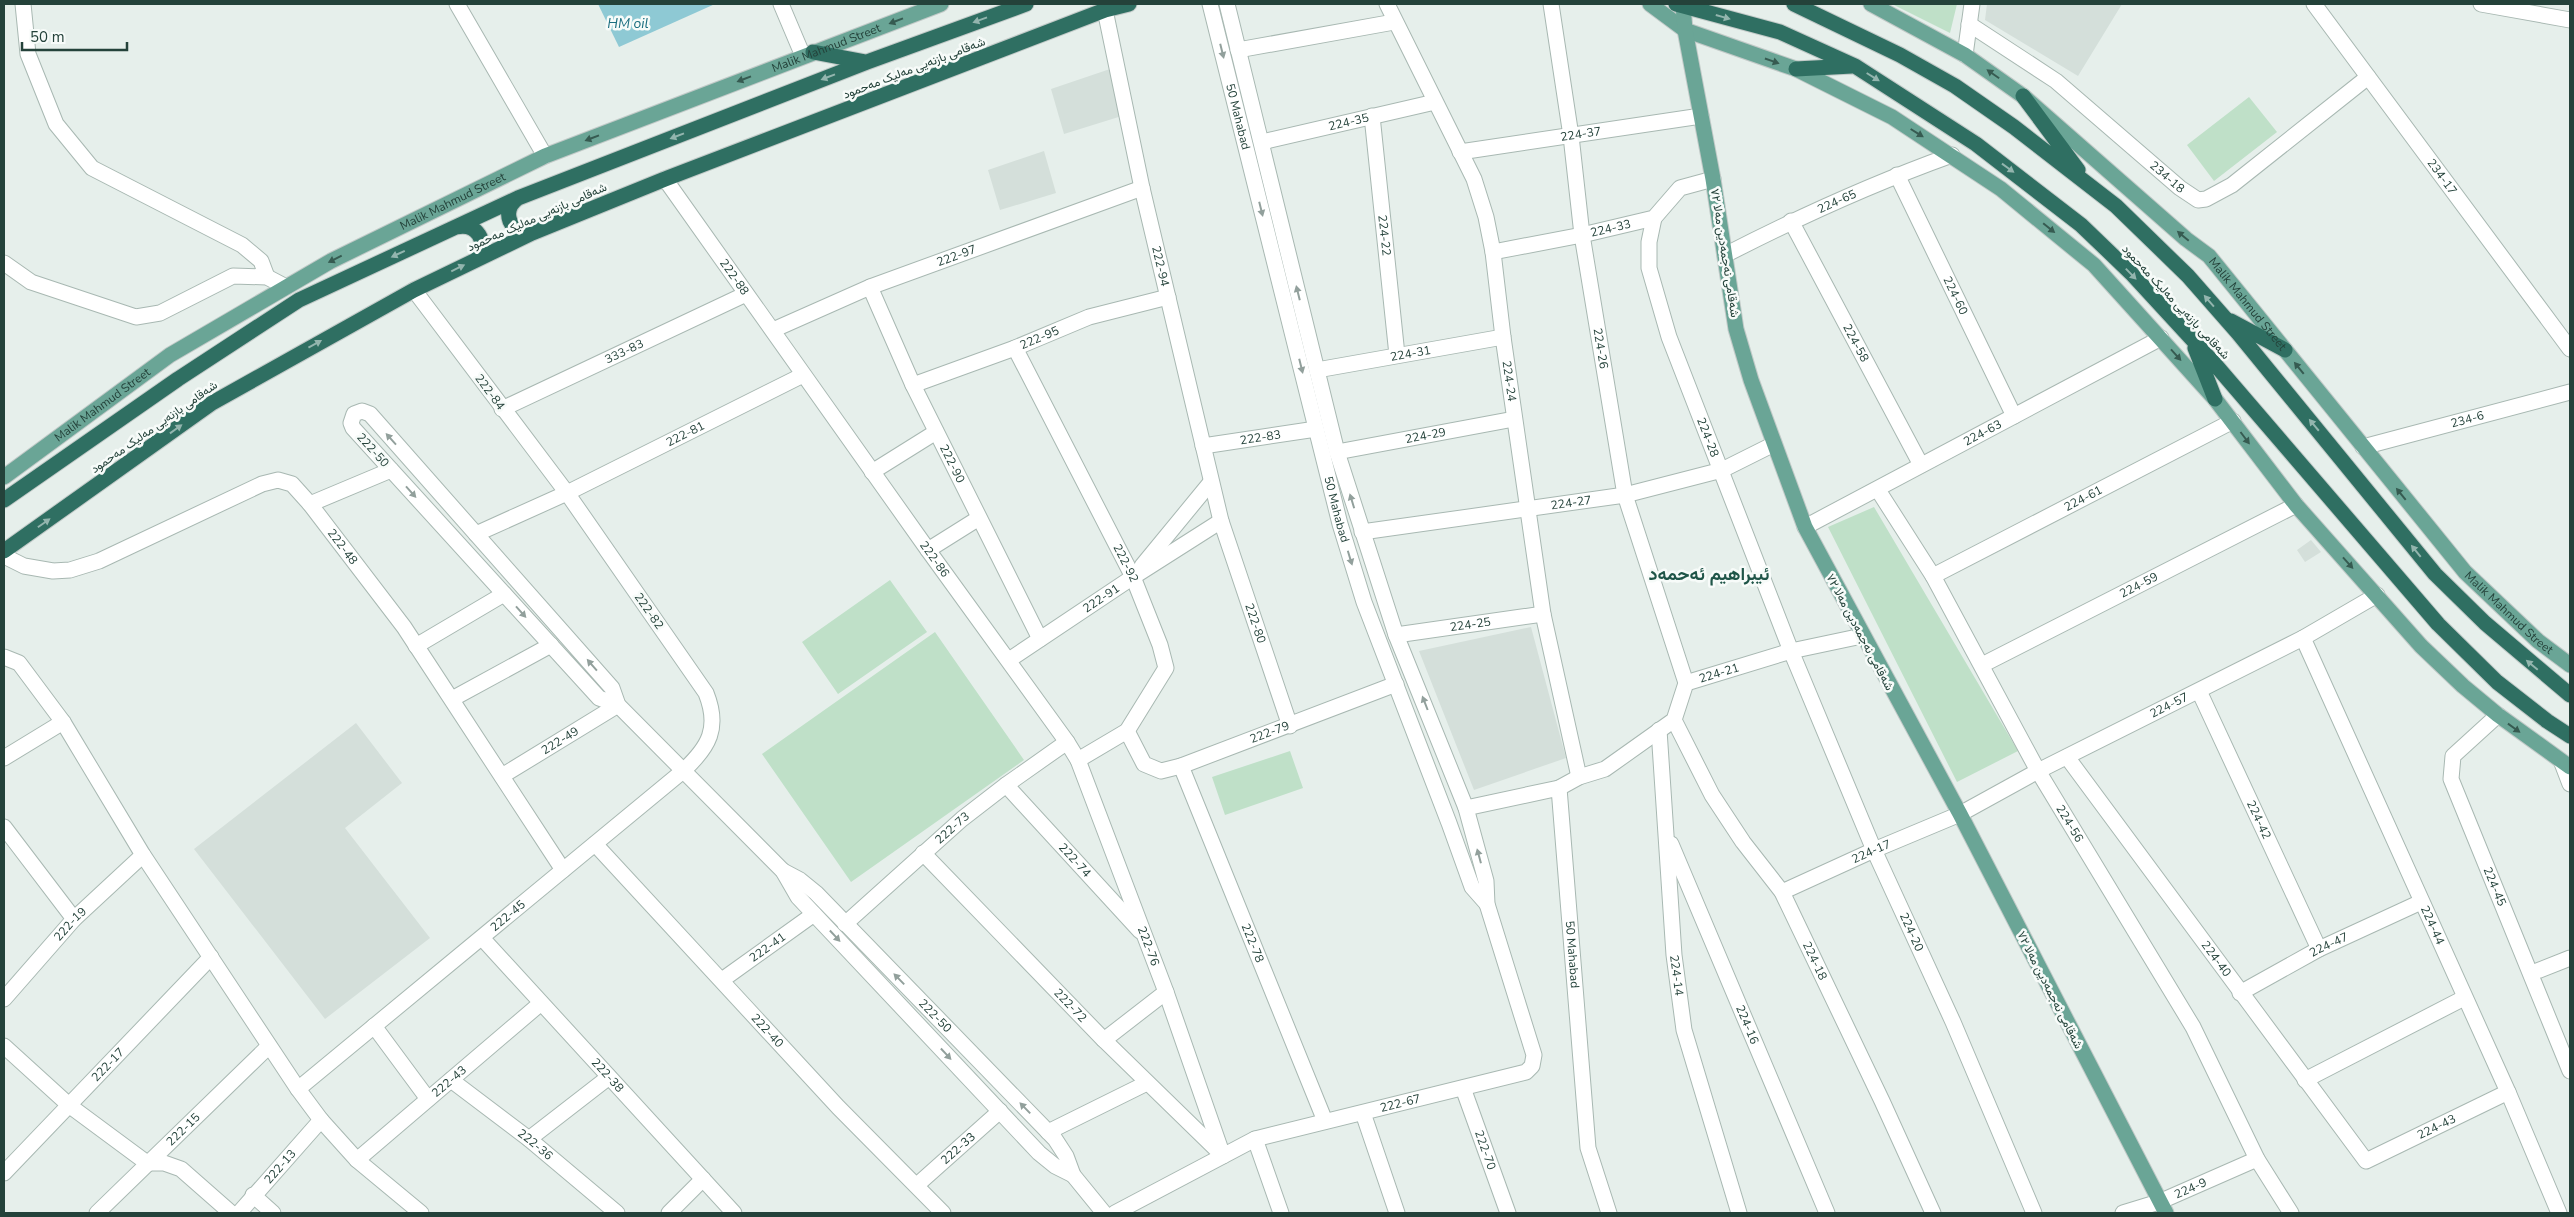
<svg xmlns="http://www.w3.org/2000/svg" width="2574" height="1217" font-family="'Nunito Sans',Vazirmatn,sans-serif">
  <style>
    .built { fill: #d4dfda }
    .green { fill: #bfe0c8 }
    .water { fill: #8ec9d4 }
    .lines { fill: none; stroke-linecap: round; stroke-linejoin: round }
    .minor-casing { stroke: #a8b8b2; stroke-width: 17 }
    .major-casing { stroke: #c2cac8; stroke-width: 17 }
    .highway-casing { stroke: #c2cac8; stroke-width: 17 }
    .minor { stroke: #fff; stroke-width: 15 }
    .major { stroke: #6aa596; stroke-width: 15 }
    .highway { stroke: #2f6f62; stroke-width: 15 }
    .oneway { fill: #93b5ae }
    .oneway2 { fill: #365b51 }
    .oneway3 { fill: #92a09c }
    .labels { text-anchor: middle; dominant-baseline: central; stroke-width: 5; stroke-linejoin: round; paint-order: stroke }
    .street-label { font-size: 12px; fill: #24423a; stroke: #f7fbf9 }
    .water-label { font-size: 14px; font-style: italic; fill: #1c6f80; stroke: #f7fbf9 }
    .district-label { font-size: 18px; font-weight: bold; fill: #1f5548; stroke: #f7fbf9 }
  </style>
  <rect width="100%" height="100%" fill="#e6efeb"/>
  <path class="built" d="M 1987,4 L 2122,4 L 2078,76 L 1985,20 Z
    M 1113,68 L 1125,115 L 1064,134 L 1051,89 Z
    M 1044,151 L 1056,193 L 1000,210 L 988,170 Z
    M 2311,540 L 2321,552 L 2305,562 L 2297,550 Z
    M 1531,627 L 1566,758 L 1474,790 L 1419,651 Z
    M 356,723 L 402,783 L 345,828 L 430,938 L 325,1019 L 194,849 Z"/>
  <path class="green" d="M 1892,4 L 1957,4 L 1950,33 Z
    M 2249,97 L 2277,132 L 2214,181 L 2187,145 Z
    M 1874,507 L 2018,751 L 1957,782 L 1828,527 Z
    M 890,580 L 927,632 L 838,694 L 802,642 Z
    M 935,632 L 1024,760 L 851,882 L 762,754 Z
    M 1290,751 L 1303,788 L 1225,815 L 1212,777 Z"/>
  <path class="water" d="M 598,4 L 715,4 L 619,47 Z"/>
  <g class="lines">
    <g class="minor-casing">
      <g id="minor">
        <path d="M 23,4 L 28,54 L 56,124 L 92,168 L 242,245 L 261,261 L 267,277"/>
        <path d="M 457,4 L 545,156"/>
        <path d="M 781,4 L 803,56"/>
        <path id="s1" d="M 1210,4 L 1340,524 L 1364,602 L 1449,823 L 1472,887 L 1487,904"/>
        <path id="s2" d="M 1387,4 L 1474,179 L 1486,217 L 1493,252 L 1503,337 L 1543,614 L 1579,777"/>
        <path id="s3" d="M 1551,4 L 1571,136 L 1582,235 L 1625,495 L 1686,683"/>
        <path id="s4" d="M 2314,4 L 2570,349"/>
        <path d="M 2481,4 L 2570,20"/>
        <path id="s5" d="M 1105,10 L 1142,188 L 1221,521 L 1290,726"/>
        <path id="s6" d="M 1969,24 L 2056,81 L 2180,188 L 2198,200 L 2206,199 L 2232,185 L 2368,77"/>
        <path d="M 1238,50 L 1394,22"/>
        <path d="M 1965,55 L 1972,4"/>
        <path id="s7" d="M 1372,116 L 1397,355"/>
        <path id="s8" d="M 1262,142 L 1435,102"/>
        <path id="s9" d="M 1460,152 L 1701,116"/>
        <path id="s10" d="M 1897,175 L 2014,416"/>
        <path id="s11" d="M 665,179 L 928,550 L 1067,742 L 1078,760 L 1166,992 L 1223,1156"/>
        <path id="s12" d="M 1654,218 L 1649,242 L 1649,268 L 1669,337 L 1791,651 L 1874,850 L 1953,1022 L 2034,1213"/>
        <path id="s13" d="M 1791,221 L 1921,465"/>
        <path id="s14" d="M 1493,252 L 1582,235 L 1654,218 L 1680,188 L 1713,179"/>
        <path id="s15" d="M 1725,255 C 1799,217 1874,183 1952,155"/>
        <path d="M 4,263 L 31,282 L 136,317 L 160,313 L 233,276 L 267,277 L 286,287"/>
        <path id="s16" d="M 870,287 L 913,385 L 1040,639"/>
        <path id="s17" d="M 773,330 L 870,287 L 1142,188"/>
        <path id="s18" d="M 1015,348 L 1133,577 L 1160,645 L 1166,668 L 1127,731 L 1078,760"/>
        <path id="s19" d="M 1317,370 L 1503,337"/>
        <path id="s20" d="M 913,385 L 1015,348 L 1089,317 L 1168,297"/>
        <path id="s21" d="M 502,409 L 746,294"/>
        <path id="s22" d="M 1203,446 L 1316,429"/>
        <path id="s23" d="M 2363,447 L 2570,392"/>
        <path id="s24" d="M 1337,452 L 1514,419"/>
        <path d="M 872,472 L 936,432"/>
        <path id="s25" d="M 1878,490 L 1933,576 L 2038,771 L 2193,1027 L 2257,1159 L 2291,1213"/>
        <path d="M 310,504 L 391,470"/>
        <path id="s26" d="M 1805,527 L 2161,338"/>
        <path id="s27" d="M 1362,532 L 1625,495 L 1722,470 L 1774,444"/>
        <path id="s28" d="M 476,534 L 567,493 L 803,375"/>
        <path d="M 928,550 L 979,518"/>
        <path id="s29" d="M 4,556 L 24,566 L 53,571 L 70,570 L 99,561 L 262,484 L 278,480 L 292,484 L 310,504 L 404,627 L 563,870"/>
        <path d="M 1142,566 L 1211,482"/>
        <path id="s30" d="M 1933,576 L 2233,421"/>
        <path id="s31" d="M 1396,635 L 1543,614"/>
        <path id="s32" d="M 2303,638 L 2508,1092 L 2559,1213"/>
        <path d="M 416,646 L 504,594"/>
        <path d="M 4,657 L 19,663 L 63,722 L 143,855 L 298,1089 L 321,1120 L 357,1160 L 421,1213"/>
        <path id="s33" d="M 1009,660 L 1133,577 L 1221,521"/>
        <path id="s34" d="M 1982,665 L 2296,505"/>
        <path id="s35" d="M 2199,691 L 2319,949"/>
        <path d="M 452,699 L 551,645"/>
        <path d="M 618,705 L 599,698 L 353,428 L 351,423 L 354,414 L 362,411 L 370,414 L 612,688 L 618,705 L 783,871 L 798,897 L 1039,1153 L 1055,1166 L 1073,1175"/>
        <path id="s36" d="M 2498,715 L 2453,756 L 2451,779 L 2570,1071"/>
        <path id="s37" d="M 1674,720 L 1712,795 L 1743,842 L 1782,892 L 1882,1101 L 1933,1213"/>
        <path id="s38" d="M 1659,730 L 1674,955 L 1684,1030 L 1739,1213"/>
        <path id="s39" d="M 1127,731 L 1144,764 L 1161,771 L 1181,766 L 1396,684"/>
        <path id="s40" d="M 2067,757 L 2366,1161 L 2508,1092"/>
        <path d="M 4,758 L 63,722"/>
        <path d="M 2562,763 L 2570,784"/>
        <path id="s41" d="M 1181,766 L 1325,1121"/>
        <path id="s42" d="M 502,776 L 618,705"/>
        <path id="s43" d="M 1006,785 L 1140,931"/>
        <path id="s44" d="M 1559,788 L 1579,777 L 1605,769 L 1674,720 L 1686,683 L 1791,651 L 1862,636"/>
        <path id="s45" d="M 1466,808 L 1559,788 L 1588,1148 L 1609,1213"/>
        <path d="M 4,827 L 74,919"/>
        <path id="s46" d="M 595,844 L 838,1107 L 943,1213"/>
        <path id="s47" d="M 1671,844 L 1827,1213"/>
        <path id="s48" d="M 923,853 L 1104,1040 L 1220,1153"/>
        <path id="s49" d="M 783,871 L 800,880 L 816,893 L 1055,1139 L 1066,1156 L 1073,1175 L 1104,1213"/>
        <path id="s50" d="M 1782,892 L 1874,850 L 1960,814 L 2038,771 L 2303,638 L 2377,595"/>
        <path id="s51" d="M 845,924 L 962,819 L 1006,785 L 1067,742"/>
        <path id="s52" d="M 482,938 L 734,1213"/>
        <path d="M 2532,973 L 2570,958"/>
        <path id="s53" d="M 722,980 L 814,914"/>
        <path id="s54" d="M 2240,993 L 2319,949 L 2421,902"/>
        <path id="s55" d="M 4,999 L 74,919 L 143,855"/>
        <path d="M 374,1026 L 428,1099"/>
        <path d="M 1104,1040 L 1166,992"/>
        <path d="M 4,1046 L 70,1106 L 147,1163 L 164,1163 L 181,1169 L 231,1213"/>
        <path id="s56" d="M 451,1080 L 529,1139 L 617,1213"/>
        <path d="M 2305,1080 L 2464,998"/>
        <path id="s57" d="M 1463,1088 L 1508,1213"/>
        <path id="s58" d="M 298,1089 L 683,771 C 709,747 720,728 706,693 L 567,493 L 414,290"/>
        <path d="M 1363,1113 L 1397,1213"/>
        <path d="M 1048,1132 L 1147,1083"/>
        <path d="M 529,1139 L 609,1077"/>
        <path d="M 1255,1139 L 1281,1213"/>
        <path id="s59" d="M 357,1160 L 541,1003"/>
        <path id="s60" d="M 4,1173 L 211,957"/>
        <path id="s61" d="M 917,1185 L 1000,1111"/>
        <path d="M 253,1195 L 273,1213"/>
        <path id="s62" d="M 97,1213 L 269,1046"/>
        <path id="s63" d="M 239,1213 L 321,1120"/>
        <path d="M 669,1213 L 703,1179"/>
        <path id="s64" d="M 1115,1213 L 1255,1139 L 1526,1072 L 1532,1066 L 1534,1055 L 1487,904 L 1486,881 L 1466,808 L 1396,635 L 1337,452 L 1227,4"/>
        <path id="s65" d="M 2123,1213 L 2159,1202 L 2257,1159"/>
      </g>
    </g>
    <g class="major-casing">
      <g id="major">
        <path d="M 1650,4 L 1685,30 L 1796,69 L 1892,117 L 2001,189 L 2094,265 L 2215,399 L 2296,505 L 2421,646 L 2463,686 L 2498,715 L 2570,767"/>
        <path id="s66" d="M 1871,4 L 1965,55 L 2023,96 L 2186,239 L 2209,256 L 2465,572 L 2538,641 L 2570,665"/>
        <path d="M 1683,5 L 1685,30 L 1713,179 L 1736,329 L 1751,380 L 1805,527 L 1960,814 L 2166,1213"/>
        <path id="s67" d="M 4,477 L 170,355 L 331,261 L 545,156 L 941,4"/>
      </g>
    </g>
    <g class="highway-casing">
      <path id="highway" d="M 1676,4 L 1780,32 L 1855,66 L 1976,144 L 2081,225 L 2131,273 L 2213,362 L 2438,624 L 2497,682 L 2547,721 L 2570,736
        M 1794,4 L 1900,55 L 1955,86 L 2014,127 L 2116,206 L 2188,276 L 2238,333 L 2435,574 L 2485,623 L 2570,695
        M 813,52 L 866,62
        M 1796,69 L 1852,66
        M 2023,96 L 2078,170
        M 518,198 C 500,211 510,235 532,233
        M 456,227 C 477,222 489,242 477,259
        M 2231,321 L 2285,350
        M 2195,348 L 2215,399
        M 4,500 L 178,379 L 299,300 L 518,198 L 867,62 L 1026,4
        M 4,551 L 212,403 L 414,290 L 532,233 L 665,179 L 1105,10 L 1129,4"/>
    </g>
    <use href="#minor" class="minor"/>
    <use href="#major" class="major"/>
    <use href="#highway" class="highway"/>
  </g>
  <defs><path id="oneway-solid" d="M-6-.8H1V-3.2L6.5 0L1 3.2V.8H-6Z" transform="scale(1.25)"/></defs>
  <g class="oneway">
    <use href="#oneway-solid" transform="translate(1723 17) rotate(16)"/>
    <use href="#oneway-solid" transform="translate(980 20) rotate(160)"/>
    <use href="#oneway-solid" transform="translate(828 77) rotate(159)"/>
    <use href="#oneway-solid" transform="translate(1873 77) rotate(32)"/>
    <use href="#oneway-solid" transform="translate(677 136) rotate(159)"/>
    <use href="#oneway-solid" transform="translate(2008 168) rotate(36)"/>
    <use href="#oneway-solid" transform="translate(398 254) rotate(155)"/>
    <use href="#oneway-solid" transform="translate(458 268) rotate(-26)"/>
    <use href="#oneway-solid" transform="translate(2131 274) rotate(46)"/>
    <use href="#oneway-solid" transform="translate(2209 301) rotate(-131)"/>
    <use href="#oneway-solid" transform="translate(315 344) rotate(-29)"/>
    <use href="#oneway-solid" transform="translate(2314 425) rotate(-130)"/>
    <use href="#oneway-solid" transform="translate(176 429) rotate(-36)"/>
    <use href="#oneway-solid" transform="translate(44 523) rotate(-35)"/>
    <use href="#oneway-solid" transform="translate(2416 551) rotate(-129)"/>
    <use href="#oneway-solid" transform="translate(2532 665) rotate(-140)"/>
  </g>
  <g class="oneway2">
    <use href="#oneway-solid" transform="translate(896 21) rotate(159)"/>
    <use href="#oneway-solid" transform="translate(1772 61) rotate(19)"/>
    <use href="#oneway-solid" transform="translate(1993 74) rotate(-145)"/>
    <use href="#oneway-solid" transform="translate(744 79) rotate(159)"/>
    <use href="#oneway-solid" transform="translate(1917 133) rotate(32)"/>
    <use href="#oneway-solid" transform="translate(592 138) rotate(159)"/>
    <use href="#oneway-solid" transform="translate(2049 228) rotate(39)"/>
    <use href="#oneway-solid" transform="translate(2183 236) rotate(-140)"/>
    <use href="#oneway-solid" transform="translate(335 259) rotate(153)"/>
    <use href="#oneway-solid" transform="translate(2176 355) rotate(48)"/>
    <use href="#oneway-solid" transform="translate(2299 368) rotate(-129)"/>
    <use href="#oneway-solid" transform="translate(2245 438) rotate(53)"/>
    <use href="#oneway-solid" transform="translate(2401 494) rotate(-129)"/>
    <use href="#oneway-solid" transform="translate(2348 563) rotate(48)"/>
    <use href="#oneway-solid" transform="translate(2514 728) rotate(36)"/>
  </g>
  <g class="oneway3">
    <use href="#oneway-solid" transform="translate(1222 51) rotate(76)"/>
    <use href="#oneway-solid" transform="translate(1261 209) rotate(76)"/>
    <use href="#oneway-solid" transform="translate(1298 293) rotate(-104)"/>
    <use href="#oneway-solid" transform="translate(1301 366) rotate(76)"/>
    <use href="#oneway-solid" transform="translate(391 439) rotate(-132)"/>
    <use href="#oneway-solid" transform="translate(411 492) rotate(48)"/>
    <use href="#oneway-solid" transform="translate(1352 501) rotate(-107)"/>
    <use href="#oneway-solid" transform="translate(1350 558) rotate(73)"/>
    <use href="#oneway-solid" transform="translate(521 612) rotate(48)"/>
    <use href="#oneway-solid" transform="translate(592 665) rotate(-131)"/>
    <use href="#oneway-solid" transform="translate(1425 703) rotate(-111)"/>
    <use href="#oneway-solid" transform="translate(1479 856) rotate(-105)"/>
    <use href="#oneway-solid" transform="translate(835 936) rotate(47)"/>
    <use href="#oneway-solid" transform="translate(899 979) rotate(-134)"/>
    <use href="#oneway-solid" transform="translate(946 1054) rotate(47)"/>
    <use href="#oneway-solid" transform="translate(1025 1108) rotate(-134)"/>
  </g>
  <g class="labels">
    <g class="street-label">
      <text stroke="none"><textPath href="#s67" startOffset="932">Malik Mahmud Street</textPath></text>
      <text transform="translate(914 68) rotate(-21)">شەقامی بازنەیی مەلیک مەحمود</text>
      <text stroke="none"><textPath href="#s1" startOffset="116">50 Mahabad</textPath></text>
      <text stroke="none"><textPath href="#s8" startOffset="89">224-35</textPath></text>
      <text stroke="none"><textPath href="#s9" startOffset="122">224-37</textPath></text>
      <text stroke="none"><textPath href="#s6" startOffset="251">234-18</textPath></text>
      <text stroke="none"><textPath href="#s4" startOffset="215">234-17</textPath></text>
      <text stroke="none"><textPath href="#s67" startOffset="528">Malik Mahmud Street</textPath></text>
      <text stroke="none"><textPath href="#s15" startOffset="124">224-65</textPath></text>
      <text transform="translate(537 217) rotate(-24)">شەقامی بازنەیی مەلیک مەحمود</text>
      <text stroke="none"><textPath href="#s14" startOffset="120">224-33</textPath></text>
      <text stroke="none"><textPath href="#s7" startOffset="120">224-22</textPath></text>
      <text transform="translate(1725 253) rotate(81)">شەقامی نەجمەدین مەلا ٧٢</text>
      <text stroke="none"><textPath href="#s17" startOffset="198">222-97</textPath></text>
      <text stroke="none"><textPath href="#s5" startOffset="262">222-94</textPath></text>
      <text stroke="none"><textPath href="#s11" startOffset="120">222-88</textPath></text>
      <text stroke="none"><textPath href="#s10" startOffset="134">224-60</textPath></text>
      <text transform="translate(2176 302) rotate(47)">شەقامی بازنەیی مەلیک مەحمود</text>
      <text stroke="none"><textPath href="#s66" startOffset="485">Malik Mahmud Street</textPath></text>
      <text stroke="none"><textPath href="#s20" startOffset="135">222-95</textPath></text>
      <text stroke="none"><textPath href="#s13" startOffset="138">224-58</textPath></text>
      <text stroke="none"><textPath href="#s3" startOffset="348">224-26</textPath></text>
      <text stroke="none"><textPath href="#s21" startOffset="135">333-83</textPath></text>
      <text stroke="none"><textPath href="#s19" startOffset="95">224-31</textPath></text>
      <text stroke="none"><textPath href="#s2" startOffset="401">224-24</textPath></text>
      <text transform="translate(490 392) rotate(53)">222-84</text>
      <text stroke="none"><textPath href="#s67" startOffset="122">Malik Mahmud Street</textPath></text>
      <text stroke="none"><textPath href="#s23" startOffset="108">234-6</textPath></text>
      <text transform="translate(154 427) rotate(-35)">شەقامی بازنەیی مەلیک مەحمود</text>
      <text stroke="none"><textPath href="#s26" startOffset="201">224-63</textPath></text>
      <text stroke="none"><textPath href="#s28" startOffset="232">222-81</textPath></text>
      <text stroke="none"><textPath href="#s24" startOffset="90">224-29</textPath></text>
      <text stroke="none"><textPath href="#s12" startOffset="230">224-28</textPath></text>
      <text stroke="none"><textPath href="#s22" startOffset="58">222-83</textPath></text>
      <text transform="translate(373 450) rotate(48)">222-50</text>
      <text stroke="none"><textPath href="#s16" startOffset="195">222-90</textPath></text>
      <text stroke="none"><textPath href="#s30" startOffset="169">224-61</textPath></text>
      <text stroke="none"><textPath href="#s27" startOffset="211">224-27</textPath></text>
      <text stroke="none"><textPath href="#s1" startOffset="521">50 Mahabad</textPath></text>
      <text stroke="none"><textPath href="#s29" startOffset="391">222-48</textPath></text>
      <text stroke="none"><textPath href="#s11" startOffset="466">222-86</textPath></text>
      <text stroke="none"><textPath href="#s18" startOffset="242">222-92</textPath></text>
      <text stroke="none"><textPath href="#s34" startOffset="176">224-59</textPath></text>
      <text stroke="none"><textPath href="#s33" startOffset="111">222-91</textPath></text>
      <text transform="translate(649 611) rotate(55)">222-82</text>
      <text stroke="none"><textPath href="#s66" startOffset="890">Malik Mahmud Street</textPath></text>
      <text stroke="none"><textPath href="#s5" startOffset="632">222-80</textPath></text>
      <text stroke="none"><textPath href="#s31" startOffset="75">224-25</textPath></text>
      <text transform="translate(1860 632) rotate(62)">شەقامی نەجمەدین مەلا ٧٢</text>
      <text stroke="none"><textPath href="#s44" startOffset="208">224-21</textPath></text>
      <text stroke="none"><textPath href="#s50" startOffset="430">224-57</textPath></text>
      <text stroke="none"><textPath href="#s39" startOffset="171">222-79</textPath></text>
      <text stroke="none"><textPath href="#s42" startOffset="68">222-49</textPath></text>
      <text stroke="none"><textPath href="#s35" startOffset="142">224-42</textPath></text>
      <text stroke="none"><textPath href="#s25" startOffset="385">224-56</textPath></text>
      <text stroke="none"><textPath href="#s51" startOffset="144">222-73</textPath></text>
      <text stroke="none"><textPath href="#s50" startOffset="98">224-17</textPath></text>
      <text stroke="none"><textPath href="#s43" startOffset="102">222-74</textPath></text>
      <text stroke="none"><textPath href="#s36" startOffset="200">224-45</textPath></text>
      <text stroke="none"><textPath href="#s58" startOffset="272">222-45</textPath></text>
      <text stroke="none"><textPath href="#s55" startOffset="100">222-19</textPath></text>
      <text stroke="none"><textPath href="#s32" startOffset="315">224-44</textPath></text>
      <text stroke="none"><textPath href="#s12" startOffset="765">224-20</textPath></text>
      <text stroke="none"><textPath href="#s41" startOffset="191">222-78</textPath></text>
      <text stroke="none"><textPath href="#s54" startOffset="101">224-47</textPath></text>
      <text stroke="none"><textPath href="#s53" startOffset="56">222-41</textPath></text>
      <text stroke="none"><textPath href="#s11" startOffset="912">222-76</textPath></text>
      <text stroke="none"><textPath href="#s45" startOffset="262">50 Mahabad</textPath></text>
      <text stroke="none"><textPath href="#s40" startOffset="251">224-40</textPath></text>
      <text stroke="none"><textPath href="#s37" startOffset="280">224-18</textPath></text>
      <text stroke="none"><textPath href="#s38" startOffset="246">224-14</textPath></text>
      <text transform="translate(2050 990) rotate(63)">شەقامی نەجمەدین مەلا ٧٢</text>
      <text stroke="none"><textPath href="#s48" startOffset="212">222-72</textPath></text>
      <text stroke="none"><textPath href="#s49" startOffset="211">222-50</textPath></text>
      <text stroke="none"><textPath href="#s47" startOffset="196">224-16</textPath></text>
      <text stroke="none"><textPath href="#s46" startOffset="254">222-40</textPath></text>
      <text stroke="none"><textPath href="#s60" startOffset="150">222-17</textPath></text>
      <text stroke="none"><textPath href="#s52" startOffset="186">222-38</textPath></text>
      <text stroke="none"><textPath href="#s59" startOffset="121">222-43</textPath></text>
      <text stroke="none"><textPath href="#s64" startOffset="308">222-67</textPath></text>
      <text stroke="none"><textPath href="#s40" startOffset="581">224-43</textPath></text>
      <text stroke="none"><textPath href="#s62" startOffset="120">222-15</textPath></text>
      <text stroke="none"><textPath href="#s56" startOffset="106">222-36</textPath></text>
      <text stroke="none"><textPath href="#s61" startOffset="55">222-33</textPath></text>
      <text stroke="none"><textPath href="#s57" startOffset="66">222-70</textPath></text>
      <text stroke="none"><textPath href="#s63" startOffset="62">222-13</textPath></text>
      <text stroke="none"><textPath href="#s65" startOffset="72">224-9</textPath></text>
    </g>
    <g class="water-label">
      <text x="628" y="23">HM oil</text>
    </g>
    <g class="district-label">
      <text x="1709" y="574">ئیبراهیم ئەحمەد</text>
    </g>
  </g>
  <rect width="2574" height="1217" fill="none" stroke="#24423a" stroke-width="10"/>
  <path d="M22 42v8h105v-8" fill="none" stroke="#24423a" stroke-width="2.5"/>
  <text x="30" y="42" font-size="15" fill="#24423a" stroke="#f7fbf9" stroke-width="4" paint-order="stroke">50 m</text>
</svg>
